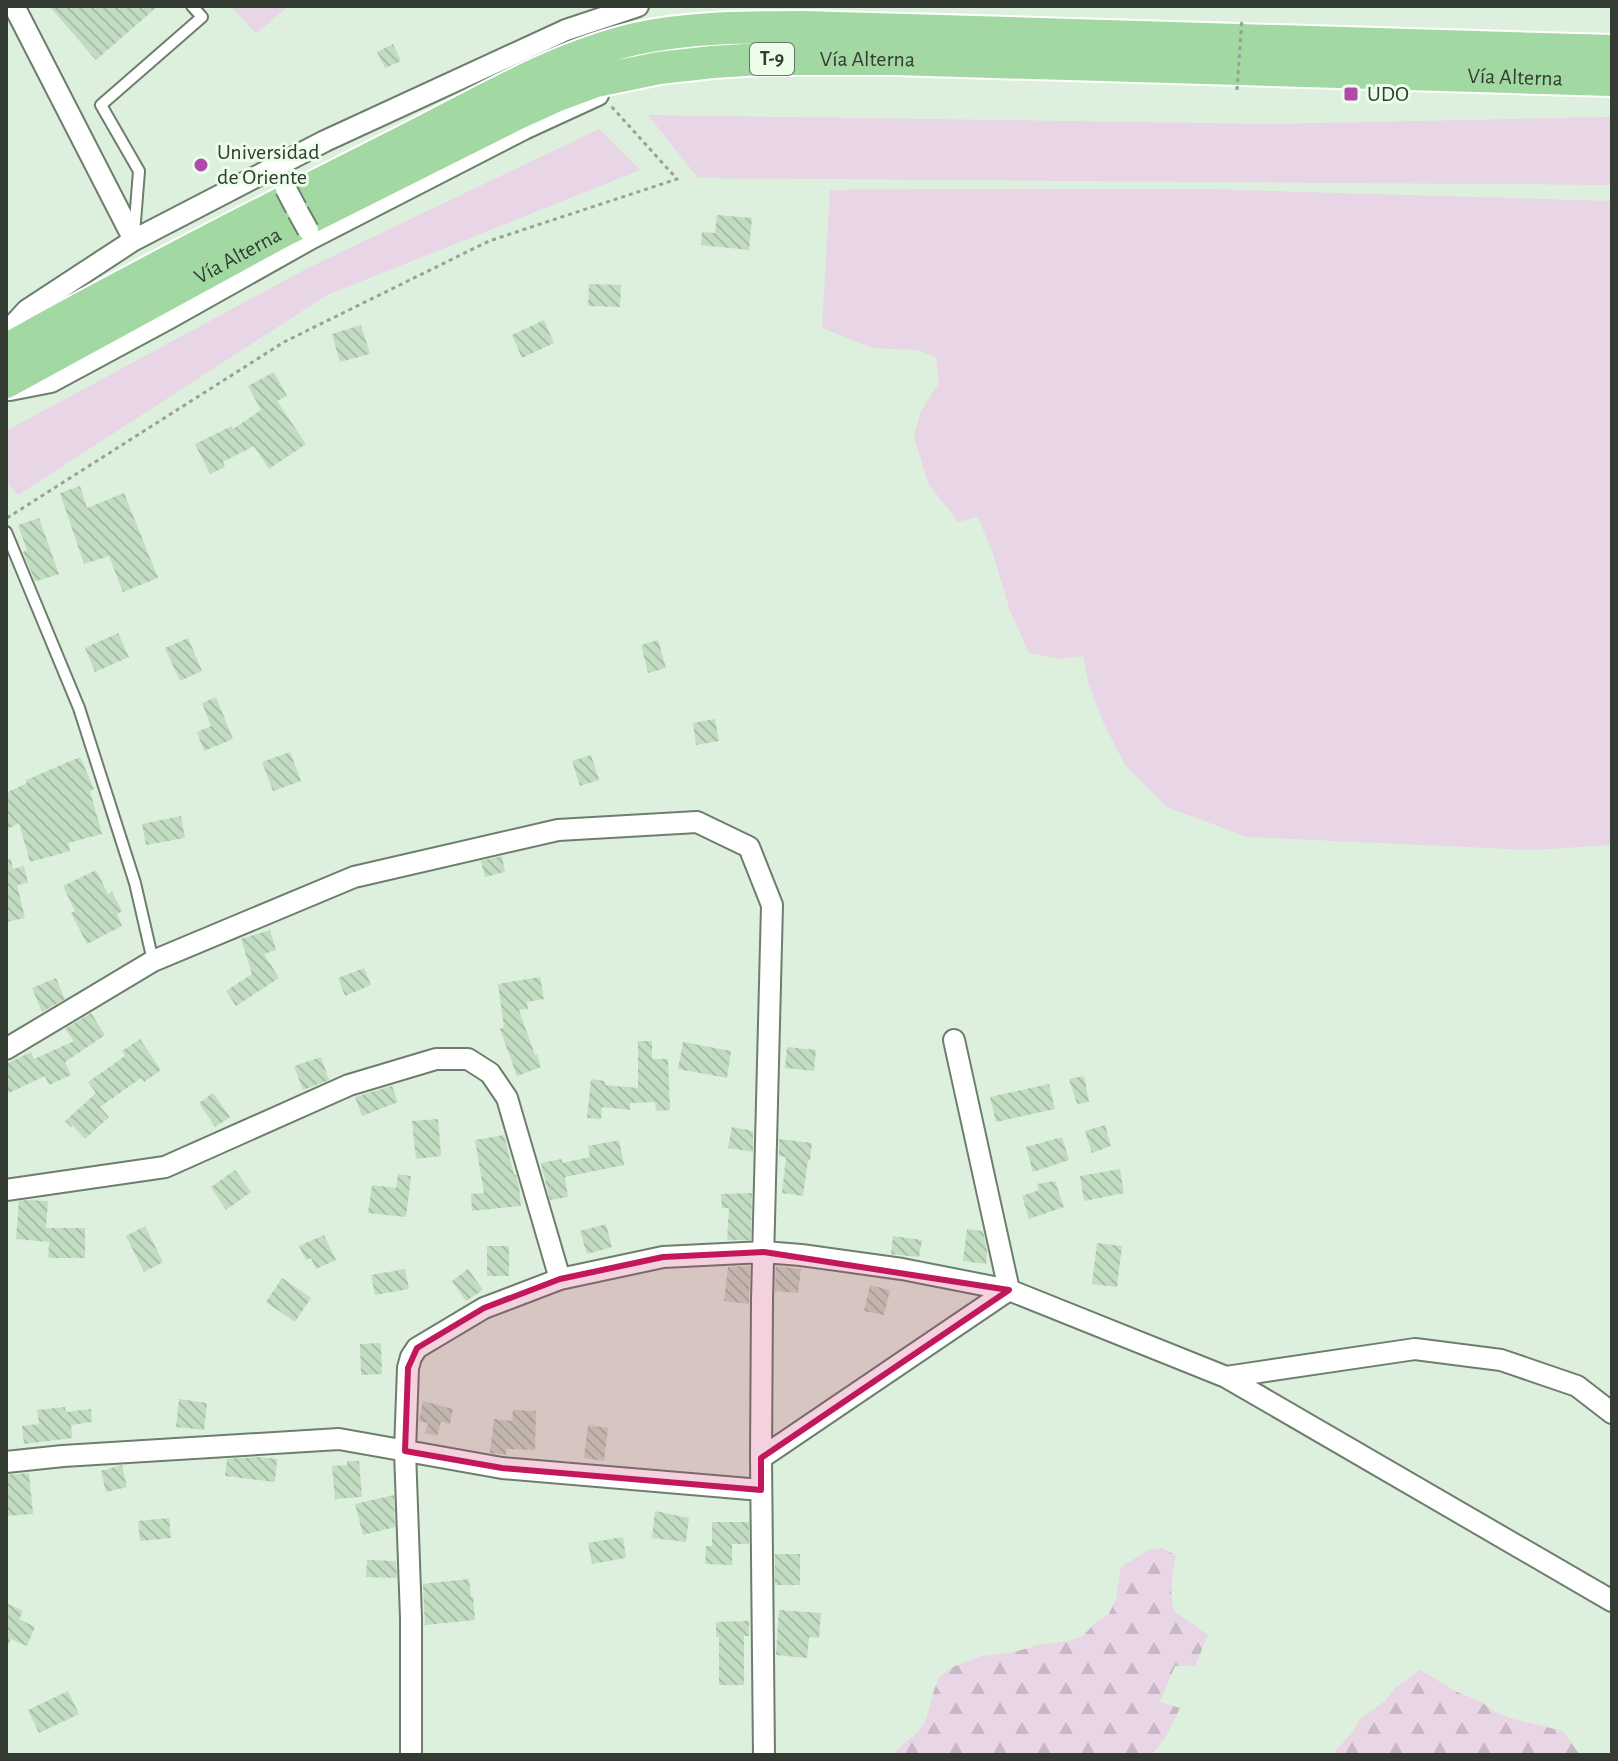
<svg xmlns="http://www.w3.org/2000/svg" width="1618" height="1761" font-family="'Alegreya Sans',sans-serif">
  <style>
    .green { fill: #e8d5e5 }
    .forest { fill: url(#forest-firs) }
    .building { fill: url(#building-back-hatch) }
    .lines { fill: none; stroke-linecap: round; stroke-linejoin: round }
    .service-casing { stroke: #6d7e6d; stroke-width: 14 }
    .minor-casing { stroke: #6d7e6d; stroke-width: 24 }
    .trunk-casing { stroke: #fff; stroke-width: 36 }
    .path { stroke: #95a495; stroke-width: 3; stroke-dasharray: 4 4; stroke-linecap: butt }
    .service { stroke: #fff; stroke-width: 10 }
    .minor { stroke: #fff; stroke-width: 20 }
    .trunk { stroke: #a2d8a2; stroke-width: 32 }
    .minor-bridge-casing { stroke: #6d7e6d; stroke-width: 24; stroke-linecap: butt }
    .path-bridge { stroke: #95a495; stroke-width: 3; stroke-dasharray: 4 4; stroke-linecap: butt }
    .minor-bridge { stroke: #fff; stroke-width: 20 }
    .marked { fill: #c2185b; fill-opacity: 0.2; stroke: #c2185b; stroke-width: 6; stroke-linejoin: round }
    .poi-dot { fill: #b148ab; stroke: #eafeea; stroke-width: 3 }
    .labels { text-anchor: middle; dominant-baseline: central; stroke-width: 6; stroke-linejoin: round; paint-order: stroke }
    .shield { fill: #eafeea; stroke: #6a766a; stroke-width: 2 }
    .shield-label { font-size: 20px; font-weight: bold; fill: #333b33 }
    .street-label { font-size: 22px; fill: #333b33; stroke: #eafeea }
    .poi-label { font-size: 22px; fill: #333b33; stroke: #eafeea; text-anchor: start }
  </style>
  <defs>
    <pattern id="forest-firs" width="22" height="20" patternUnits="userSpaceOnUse" patternTransform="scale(2)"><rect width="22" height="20" fill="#e8d5e5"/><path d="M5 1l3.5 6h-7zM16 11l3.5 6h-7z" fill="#c7b8c5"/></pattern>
    <pattern id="building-back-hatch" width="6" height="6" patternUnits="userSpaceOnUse" patternTransform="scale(2)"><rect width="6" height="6" fill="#c2dcc2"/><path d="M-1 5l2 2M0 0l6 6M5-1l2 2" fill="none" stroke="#a7bea7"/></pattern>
  </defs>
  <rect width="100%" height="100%" fill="#ddf0dd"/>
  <path class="green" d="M 231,6 L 288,6 L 256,34 Z
    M 648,115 L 1270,124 L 1612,117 L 1612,185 L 698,178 Z
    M 599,129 L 640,170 L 327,295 L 18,495 L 6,481 L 6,431 L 308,268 Z
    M 940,189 L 1205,189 L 1612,201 L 1612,845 L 1534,850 L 1247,837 L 1167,807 L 1125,765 L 1104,724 L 1089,685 L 1083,656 L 1061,659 L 1029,653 L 1010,611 L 993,554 L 978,517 L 958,522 L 928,483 L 914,436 L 921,411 L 939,383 L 936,357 L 917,350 L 873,348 L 822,328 L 830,190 Z"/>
  <path class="forest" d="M 1163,1548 L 1176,1556 C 1172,1576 1169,1591 1174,1611 L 1208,1635 L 1195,1666 L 1175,1666 L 1160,1702 L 1180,1708 L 1166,1736 L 1152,1755 L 891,1755 L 917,1733 L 926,1720 L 934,1690 L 940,1676 L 953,1667 L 981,1656 L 1011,1653 L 1038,1645 L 1069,1641 L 1083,1636 L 1096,1622 L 1109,1614 L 1116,1599 L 1121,1567 L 1148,1550 Z
    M 1420,1670 L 1457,1692 L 1480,1701 L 1494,1711 L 1510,1718 L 1563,1731 L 1580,1755 L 1331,1755 L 1353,1732 L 1360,1719 L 1385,1701 L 1395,1688 Z"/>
  <path class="building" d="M 49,6 L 158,6 L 96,60 Z
    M 393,44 L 401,61 L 385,68 L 377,52 Z
    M 717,215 L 752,218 L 749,250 L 701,245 L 702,232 L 715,233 Z
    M 589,284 L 621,285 L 620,307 L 588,306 Z
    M 544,320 L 554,343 L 522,358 L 512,335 Z
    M 361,325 L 370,354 L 340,362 L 332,334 Z
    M 274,372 L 287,396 L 277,401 L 306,444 L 269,469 L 254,446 L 223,462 L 225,467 L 210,474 L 195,444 L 232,426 L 233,429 L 261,410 L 248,386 Z
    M 80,486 L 87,508 L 124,493 L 158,578 L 123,592 L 109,556 L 84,564 L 60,493 Z
    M 39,518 L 59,574 L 37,581 L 35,581 L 23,552 L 27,550 L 18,525 Z
    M 118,633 L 129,657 L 95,672 L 85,648 Z
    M 188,638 L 202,671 L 180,681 L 165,648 Z
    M 658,640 L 666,668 L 648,673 L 641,645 Z
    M 216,697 L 233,739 L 204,751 L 197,732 L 211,726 L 202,703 Z
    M 715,719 L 719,741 L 696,745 L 693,723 Z
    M 290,752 L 301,781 L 273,791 L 262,762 Z
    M 591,755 L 599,780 L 580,786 L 572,761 Z
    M 80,757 L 94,789 L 90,791 L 102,834 L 68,843 L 70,851 L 30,862 L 19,823 L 6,830 L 6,793 L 27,783 L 26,780 Z
    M 181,816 L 185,838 L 146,845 L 142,824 Z
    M 502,856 L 505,872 L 485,877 L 481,861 Z
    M 11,859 L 13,869 L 24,866 L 28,883 L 17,885 L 25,918 L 6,922 L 6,860 Z
    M 96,870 L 108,894 L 112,892 L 122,911 L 117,914 L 122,926 L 87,944 L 71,913 L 75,911 L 63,886 Z
    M 270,930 L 276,950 L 264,954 L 279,978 L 236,1006 L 226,991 L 252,974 L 241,939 Z
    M 364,968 L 371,985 L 345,996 L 338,978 Z
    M 540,977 L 544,999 L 527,1002 L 528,1009 L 519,1010 L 535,1055 L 537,1054 L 541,1067 L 517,1076 L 500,1029 L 504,1027 L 498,984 Z
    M 56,978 L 65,999 L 42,1012 L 32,988 Z
    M 91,1013 L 105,1035 L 65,1062 L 71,1075 L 49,1085 L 45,1076 L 9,1093 L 6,1086 L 6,1064 L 31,1052 L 34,1059 L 74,1041 L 65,1029 Z
    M 140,1039 L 161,1070 L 144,1082 L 141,1078 L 100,1107 L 109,1117 L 85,1139 L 73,1126 L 71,1127 L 65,1121 L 96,1093 L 88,1082 L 125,1056 L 122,1051 Z
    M 638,1041 L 652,1041 L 652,1059 L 668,1059 L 670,1110 L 656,1111 L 655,1102 L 630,1103 L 630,1110 L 602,1107 L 601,1119 L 587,1118 L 591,1079 L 605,1081 L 605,1085 L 638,1088 Z
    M 683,1042 L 731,1051 L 727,1078 L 678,1069 Z
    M 787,1047 L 816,1050 L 814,1071 L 785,1068 Z
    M 321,1057 L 329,1080 L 303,1090 L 294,1066 Z
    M 1084,1076 L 1089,1102 L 1077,1104 L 1069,1079 Z
    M 1049,1084 L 1055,1109 L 996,1122 L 990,1097 Z
    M 392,1086 L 398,1102 L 362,1116 L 355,1097 Z
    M 213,1093 L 230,1117 L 215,1127 L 199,1103 Z
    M 438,1119 L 441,1156 L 416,1159 L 412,1121 Z
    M 1105,1125 L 1111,1146 L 1092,1153 L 1085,1131 Z
    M 732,1127 L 753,1131 L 753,1152 L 728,1148 Z
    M 504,1135 L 514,1175 L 516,1175 L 519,1186 L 521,1206 L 472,1211 L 471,1194 L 484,1193 L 475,1140 Z
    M 1062,1137 L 1069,1160 L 1033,1172 L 1026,1147 Z
    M 779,1139 L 812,1143 L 810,1160 L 808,1160 L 803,1196 L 782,1193 L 786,1157 L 779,1156 Z
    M 619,1140 L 624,1165 L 565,1177 L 568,1197 L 550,1200 L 541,1163 L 562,1159 L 562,1163 L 590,1157 L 588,1146 Z
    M 1120,1169 L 1124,1193 L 1084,1201 L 1080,1176 Z
    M 235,1170 L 251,1192 L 226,1210 L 211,1187 Z
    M 398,1174 L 411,1176 L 406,1217 L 368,1213 L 372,1185 L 396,1188 Z
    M 1055,1181 L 1064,1207 L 1029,1219 L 1022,1196 L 1039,1190 L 1037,1184 Z
    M 752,1193 L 751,1240 L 727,1240 L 729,1208 L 722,1208 L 721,1194 Z
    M 28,1200 L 48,1201 L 46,1228 L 85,1228 L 85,1258 L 48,1258 L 49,1242 L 16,1239 L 19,1201 Z
    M 606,1224 L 612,1247 L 587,1254 L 580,1231 Z
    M 145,1226 L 163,1262 L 144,1272 L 126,1236 Z
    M 967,1229 L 983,1231 L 987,1251 L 986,1264 L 963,1261 Z
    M 324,1235 L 336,1260 L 316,1269 L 311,1258 L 306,1260 L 299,1246 Z
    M 893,1236 L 922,1240 L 919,1257 L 891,1254 Z
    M 1097,1243 L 1122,1246 L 1117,1287 L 1092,1284 Z
    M 487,1246 L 509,1246 L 509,1276 L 487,1276 Z
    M 750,1266 L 749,1304 L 724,1301 L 728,1267 Z
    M 776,1266 L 801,1269 L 798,1293 L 775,1291 Z
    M 405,1269 L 409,1289 L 375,1295 L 371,1275 Z
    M 468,1269 L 483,1290 L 466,1301 L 452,1281 Z
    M 282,1278 L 311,1298 L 295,1322 L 266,1302 Z
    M 870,1285 L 890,1290 L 884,1315 L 864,1311 Z
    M 381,1343 L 382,1374 L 361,1375 L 360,1344 Z
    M 179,1399 L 207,1403 L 204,1430 L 176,1427 Z
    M 423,1401 L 453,1409 L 450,1424 L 441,1422 L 437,1436 L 425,1433 L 428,1423 L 419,1421 Z
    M 65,1407 L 66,1412 L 91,1409 L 92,1422 L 71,1425 L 72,1438 L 24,1444 L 22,1426 L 39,1424 L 37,1410 Z
    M 513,1410 L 536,1411 L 535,1450 L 506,1449 L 506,1455 L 490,1453 L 494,1419 L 512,1421 Z
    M 588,1425 L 608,1428 L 604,1461 L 584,1458 Z
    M 260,1457 L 277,1459 L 275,1482 L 225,1476 L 227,1459 Z
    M 347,1461 L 359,1461 L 362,1497 L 335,1499 L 332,1466 L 347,1465 Z
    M 122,1465 L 127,1487 L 106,1492 L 101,1471 Z
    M 29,1473 L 33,1514 L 6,1516 L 6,1475 Z
    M 394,1495 L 395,1527 L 363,1535 L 355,1504 Z
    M 655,1511 L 689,1518 L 686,1542 L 652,1538 Z
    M 169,1518 L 171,1538 L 140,1541 L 138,1521 Z
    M 712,1522 L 749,1522 L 749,1544 L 732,1544 L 732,1565 L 705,1564 L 706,1546 L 712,1546 Z
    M 623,1537 L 626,1558 L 592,1564 L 588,1543 Z
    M 775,1554 L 800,1554 L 800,1585 L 775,1585 Z
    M 367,1560 L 396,1561 L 397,1578 L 366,1577 Z
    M 469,1579 L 471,1597 L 473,1597 L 475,1620 L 425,1625 L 423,1584 Z
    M 6,1603 L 23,1611 L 19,1619 L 35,1627 L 27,1646 L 11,1639 L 6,1650 Z
    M 779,1610 L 821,1613 L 819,1638 L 809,1637 L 807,1658 L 776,1655 Z
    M 749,1621 L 749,1636 L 744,1636 L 744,1685 L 719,1685 L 719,1637 L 716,1637 L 716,1622 Z
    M 68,1691 L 79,1714 L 39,1733 L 28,1710 Z"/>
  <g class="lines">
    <g class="service-casing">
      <path id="service" d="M 134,234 L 139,171 L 101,105 L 202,17 L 192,6
        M 6,532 L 79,708 L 135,883 L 153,961"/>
    </g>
    <g class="minor-casing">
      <path id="minor" d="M 134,240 L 325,141 L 566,30 L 638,6
        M 6,333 L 27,310 L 134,240 L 14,6
        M 10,390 L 51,382 L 168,319 L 312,238 L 524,129 L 598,95
        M 6,1049 L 153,961 L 354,877 L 558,830 L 697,822 L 749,847 L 772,905 L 762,1300 L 761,1458 L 764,1755
        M 6,1190 L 165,1167 L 349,1085 L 436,1059 L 468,1059 L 490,1073 L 507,1098 L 560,1279 L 663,1257 L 764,1252 L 801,1255 L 902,1269 L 1009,1290 L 1226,1377 L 1612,1601
        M 1226,1377 L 1415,1349 L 1501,1360 L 1577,1386 L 1612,1413
        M 761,1458 L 1009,1290 L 954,1040
        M 6,1462 L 63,1456 L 339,1439 L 502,1468 L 761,1490
        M 411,1755 L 411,1618 L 405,1451 L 408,1368 L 411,1357 L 417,1348 L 484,1308 L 560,1279"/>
    </g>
    <g class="trunk-casing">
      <g id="trunk">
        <path d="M 6,350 C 136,277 270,209 403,142 C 477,105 554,58 635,39 C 690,27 748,27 804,27 L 1612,51"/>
        <path id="s1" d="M 6,382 L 279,233 L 514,115 L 558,95 L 596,81 L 659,68 L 713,62 L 761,59 L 894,59 L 1612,80"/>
      </g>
    </g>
    <path class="path" d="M 7,518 L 284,342 L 489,241 L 677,179 L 611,106"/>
    <use href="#service" class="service"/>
    <use href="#minor" class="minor"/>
    <use href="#trunk" class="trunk"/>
    <g class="minor-bridge-casing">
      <path id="minor-bridge" d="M 286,189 L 296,208
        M 298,212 L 308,230"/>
    </g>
    <path class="path-bridge" d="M 1237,90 L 1242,18"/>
    <use href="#minor-bridge" class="minor-bridge"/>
  </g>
  <path class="marked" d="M 764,1252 L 1009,1290 L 761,1458 L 761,1490 L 502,1468 L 405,1451 L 408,1368 L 417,1348 L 484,1308 L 560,1279 L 663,1257 Z"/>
  <g class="poi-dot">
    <rect x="1343" y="86" width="16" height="16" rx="4"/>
    <circle cx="201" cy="165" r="8"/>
  </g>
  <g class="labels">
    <rect class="shield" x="750" y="43" width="44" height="32" rx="6"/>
    <g class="shield-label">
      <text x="772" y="59">T-9</text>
    </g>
    <g class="street-label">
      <text stroke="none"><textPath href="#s1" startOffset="936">Vía Alterna</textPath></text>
      <text stroke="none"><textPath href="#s1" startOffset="1584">Vía Alterna</textPath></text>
      <text stroke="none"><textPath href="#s1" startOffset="264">Vía Alterna</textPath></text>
    </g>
    <g class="poi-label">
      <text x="1367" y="94">UDO</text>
      <text x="217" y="152">Universidad<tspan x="217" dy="25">de Oriente</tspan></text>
    </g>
  </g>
  <rect width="1618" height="1761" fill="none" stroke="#333b33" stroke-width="16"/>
</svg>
